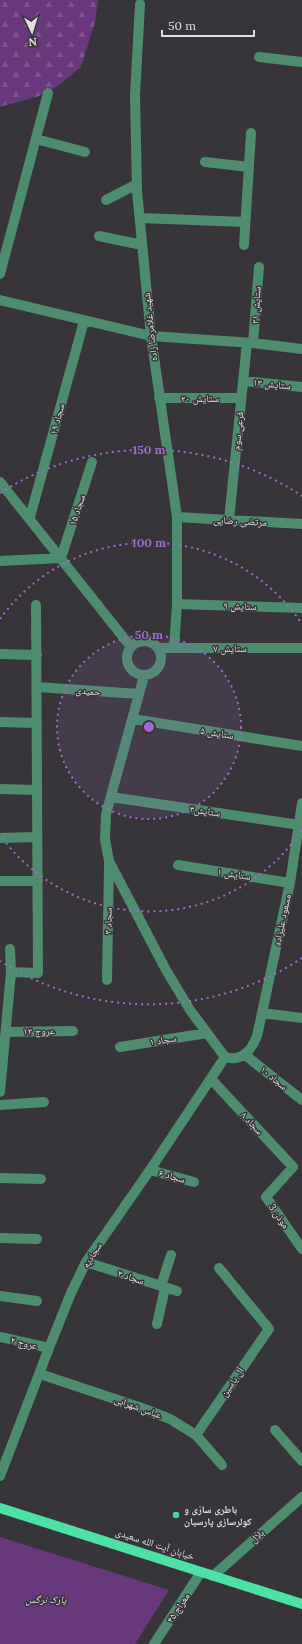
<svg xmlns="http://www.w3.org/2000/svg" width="302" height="1644" font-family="Lora,'Noto Naskh Arabic',serif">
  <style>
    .forest { fill: url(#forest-firs) }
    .green { fill: #67387b }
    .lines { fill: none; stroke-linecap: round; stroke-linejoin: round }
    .minor { stroke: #4d8c6f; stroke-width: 10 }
    .major { stroke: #4ee1a6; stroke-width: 10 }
    .ring { fill: none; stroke: #9f6bcc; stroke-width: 2; stroke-dasharray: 2 4 }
    .poi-dot { fill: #49d49c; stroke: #38353a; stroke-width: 1.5 }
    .labels { text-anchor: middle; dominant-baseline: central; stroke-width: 3; stroke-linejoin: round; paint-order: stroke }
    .street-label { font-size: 10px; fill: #e3e0e4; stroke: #38353a }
    .poi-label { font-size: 10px; font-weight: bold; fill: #e3e0e4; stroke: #38353a; text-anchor: start }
    .park-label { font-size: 10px; font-style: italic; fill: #ebdef1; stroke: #38353a }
    .centre { fill: #9f6bcc; stroke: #38353a; stroke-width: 2 }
    .ring-label { font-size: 12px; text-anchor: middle; font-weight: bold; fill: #9f6bcc; stroke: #38353a; stroke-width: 3; stroke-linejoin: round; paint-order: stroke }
  </style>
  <defs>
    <pattern id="forest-firs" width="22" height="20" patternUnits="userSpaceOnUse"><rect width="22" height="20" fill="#67387b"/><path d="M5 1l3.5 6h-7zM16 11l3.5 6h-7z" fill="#7d548e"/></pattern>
  </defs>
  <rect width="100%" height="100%" fill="#38353a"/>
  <path class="forest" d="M 0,0 L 98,0 L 95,22 L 81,67 L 58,86 L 39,96 L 0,107 Z"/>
  <path class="green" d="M 0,1537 L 169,1590 L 135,1644 L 0,1644 Z"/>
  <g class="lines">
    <path class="minor" d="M 140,4 L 135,95 L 137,191 L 151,336 L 177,517 L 177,604 L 174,648
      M 259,57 L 302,62
      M 36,139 L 85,152
      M 205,162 L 249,167
      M 106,200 L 137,184
      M 140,218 L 245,222
      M 99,236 L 142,245
      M 244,245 L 251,133
      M 0,274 L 48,93
      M 0,300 L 151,336 L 253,343 L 302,349
      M 253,343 L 259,267
      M 243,381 L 302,387
      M 159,398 L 241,398
      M 0,482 L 131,647
      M 30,517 L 84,321
      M 177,517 L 302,524
      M 229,520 L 247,343
      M 0,561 L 61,558 L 92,462
      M 177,604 L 302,608
      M127 658a17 17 0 1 1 34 0a17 17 0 1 1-34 0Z
      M 159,648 L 302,648
      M 0,654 L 37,655
      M 144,676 L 106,814 L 105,839 L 109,861 L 166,970 L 190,1010 L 225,1057 C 242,1062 251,1051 257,1036 L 290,883 L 302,803
      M 37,687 L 139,694
      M 133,719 L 302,746
      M 0,722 L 37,723
      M 0,789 L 37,790
      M 111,797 L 300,825
      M 0,838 L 37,837
      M 178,865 L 290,883
      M 0,881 L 38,881
      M 11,972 L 38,973 L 36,605
      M 107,980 L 109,864
      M 262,1013 L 302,1018
      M 6,1032 L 73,1031
      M 120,1047 L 207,1033
      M 245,1055 L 302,1100
      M 211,1079 L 293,1167 L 266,1197 L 302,1249
      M 0,1092 L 11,972 L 10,949
      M 0,1105 L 44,1102
      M 150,1170 L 194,1182
      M 0,1178 L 41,1179
      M 0,1238 L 37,1239
      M 86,1262 L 177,1291
      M 161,1286 L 171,1255
      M 0,1296 L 37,1301
      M 157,1324 L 165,1288
      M 0,1337 L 49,1348
      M 40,1374 L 142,1408 L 170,1419 L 196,1435 L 222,1465
      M 275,1430 L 302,1461
      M 196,1435 L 269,1329 L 219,1268
      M 0,1476 L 49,1348 L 71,1293 L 86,1262 L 150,1170 L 225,1057
      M 213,1576 L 302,1497
      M 154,1644 L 201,1572"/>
    <path class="major" d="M 0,1508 L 302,1604"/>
  </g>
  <circle cx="149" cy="727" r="92" fill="#9f6bcc" fill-opacity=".12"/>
  <g class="ring">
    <circle cx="149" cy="727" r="92"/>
    <path d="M302 830A184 184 0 0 1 0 835M0 619A184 184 0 0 1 302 624"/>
    <path d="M302 958A277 277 0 0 1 0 961M0 493A277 277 0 0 1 302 496"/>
  </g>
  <circle class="poi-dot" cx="176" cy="1515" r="4"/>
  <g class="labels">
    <g class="street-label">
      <text transform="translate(256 305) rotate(-86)">ستایش ۲۱</text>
      <text transform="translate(150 327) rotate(-96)">شهید غلامرضا زاده</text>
      <text transform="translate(272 384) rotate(6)">ستایش ۱۳</text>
      <text x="200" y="398">ستایش ۲۰</text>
      <text transform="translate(57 419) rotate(-75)">سجاد ۱۹</text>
      <text transform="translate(238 431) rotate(-84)">فرعی سوم</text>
      <text transform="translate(77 510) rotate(-72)">سجاد ۱۵</text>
      <text transform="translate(240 521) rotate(3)">مرتضی رضایی</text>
      <text transform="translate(240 606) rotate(2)">ستایش ۹</text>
      <text x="230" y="648">ستایش ۷</text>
      <text transform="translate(88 691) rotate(4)">حمیدی</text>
      <text transform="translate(217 733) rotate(9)">ستایش ۵</text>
      <text transform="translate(205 811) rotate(8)">ستایش۳</text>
      <text transform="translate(234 874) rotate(9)">ستایش ۱</text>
      <text transform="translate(282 920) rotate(-78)">مسعود علیزاده</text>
      <text transform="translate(108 921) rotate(-89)">سجاد ۳</text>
      <text transform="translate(39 1031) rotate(-1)">عروج ۱۲</text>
      <text transform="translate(163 1040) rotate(-9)">سجاد ۱</text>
      <text transform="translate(274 1078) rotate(39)">سجاد ۱۰</text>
      <text transform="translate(252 1123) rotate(47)">سجاد ۸</text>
      <text transform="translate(172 1176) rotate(16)">سجاد ۶</text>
      <text transform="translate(279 1216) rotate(55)">موذن 3</text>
      <text transform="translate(92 1255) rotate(-58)">سجادیه</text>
      <text transform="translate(131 1277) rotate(18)">سجاد ۴</text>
      <text transform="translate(24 1343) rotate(13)">عروج ۲</text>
      <text transform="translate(232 1382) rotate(-55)">آل یاسین</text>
      <text transform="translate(138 1407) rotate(20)">عباس شهرابی</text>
      <text transform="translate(257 1536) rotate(-42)">بلال</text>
      <text transform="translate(155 1544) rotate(18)">خیابان آیت الله سعیدی</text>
      <text transform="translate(178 1608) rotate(-57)">معراج ۴۵</text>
    </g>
    <g class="poi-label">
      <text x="184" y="1509">باطری سازی و<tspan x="184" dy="12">کولرسازی پارسیان</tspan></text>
    </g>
    <g class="park-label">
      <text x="46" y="1599">پارک نرگس</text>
    </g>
  </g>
  <circle cx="149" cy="727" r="6" class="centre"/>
  <g class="ring-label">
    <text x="149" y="454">150 m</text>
    <text x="149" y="547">100 m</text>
    <text x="149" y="639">50 m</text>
  </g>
  <g transform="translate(32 32) rotate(176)" stroke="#38353a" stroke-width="3" paint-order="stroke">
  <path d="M0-3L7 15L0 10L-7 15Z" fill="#e3e0e4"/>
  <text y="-6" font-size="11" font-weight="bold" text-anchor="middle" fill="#e3e0e4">N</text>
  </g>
  <path d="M162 30v6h92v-6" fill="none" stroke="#e3e0e4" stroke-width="2"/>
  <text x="168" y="30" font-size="12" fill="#e3e0e4" stroke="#38353a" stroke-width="3" paint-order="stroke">50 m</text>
</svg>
